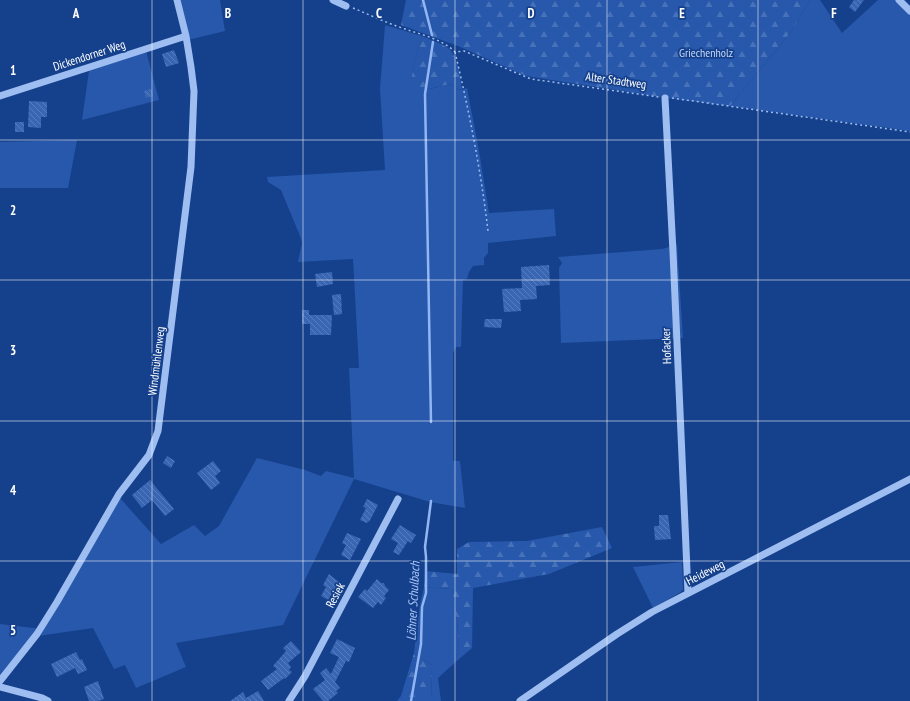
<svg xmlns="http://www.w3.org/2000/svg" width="910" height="701" font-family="'PT Sans Narrow',sans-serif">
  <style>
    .green { fill: #2758ab }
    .forest { fill: url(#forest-firs) }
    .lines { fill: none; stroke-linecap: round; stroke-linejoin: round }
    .stream { stroke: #91b6f3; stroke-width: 2.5 }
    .building { fill: url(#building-back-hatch) }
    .path { stroke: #9ebdf0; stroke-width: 1.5; stroke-dasharray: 2 3; stroke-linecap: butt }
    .minor { stroke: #9ebdf0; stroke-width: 7 }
    .grid { fill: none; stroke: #fff; stroke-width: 1; stroke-opacity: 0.55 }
    .labels { text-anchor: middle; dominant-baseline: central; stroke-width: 3.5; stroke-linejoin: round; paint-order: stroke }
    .park-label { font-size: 12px; fill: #c5d9fb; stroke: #15408c }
    .street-label { font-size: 12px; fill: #fff; stroke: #15408c }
    .water-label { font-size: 13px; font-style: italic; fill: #aac7f7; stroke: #15408c }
    .grid-label { font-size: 13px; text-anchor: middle; font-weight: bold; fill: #fff; stroke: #15408c; stroke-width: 3.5; stroke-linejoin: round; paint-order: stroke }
  </style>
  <defs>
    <pattern id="forest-firs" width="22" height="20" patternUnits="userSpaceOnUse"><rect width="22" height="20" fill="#2758ab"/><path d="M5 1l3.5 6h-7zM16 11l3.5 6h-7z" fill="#4771b8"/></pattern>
    <pattern id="building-back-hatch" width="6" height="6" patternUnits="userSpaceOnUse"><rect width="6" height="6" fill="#3966b3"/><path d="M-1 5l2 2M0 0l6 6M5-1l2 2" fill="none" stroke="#577dbe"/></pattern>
  </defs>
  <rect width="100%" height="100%" fill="#15408c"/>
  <path class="green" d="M 179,0 L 220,0 L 225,31 L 188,40 Z
    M 810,0 L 820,0 L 842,33 L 878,0 L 905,0 L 910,5 L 910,131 L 730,106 L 791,32 Z
    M 385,25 L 422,36 L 418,49 L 411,79 L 430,89 L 450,84 L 460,90 L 467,88 L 479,151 L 489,213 L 554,209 L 556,236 L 488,243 L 488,253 L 484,258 L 484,265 L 473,266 L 469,272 L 467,279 L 463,280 L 461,347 L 456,347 L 453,353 L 453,461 L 460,461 L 465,508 L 430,502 L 354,479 L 283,625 L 176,643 L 186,667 L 136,688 L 125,665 L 114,669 L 93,628 L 31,637 L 0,683 L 0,624 L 42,629 L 120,498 L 161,544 L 194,525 L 205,536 L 219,526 L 257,458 L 305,470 L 321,476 L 326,471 L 354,478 L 349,368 L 359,368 L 353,259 L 298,262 L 302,243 L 300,236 L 281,190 L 268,182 L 267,177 L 385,170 L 380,89 Z
    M 145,47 L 159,100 L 82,120 L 90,64 Z
    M 77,140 L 68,188 L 0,188 L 0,142 Z
    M 677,244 L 683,338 L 561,343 L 559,268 L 562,263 L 558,257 L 662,249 L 669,247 L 670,245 Z
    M 682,562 L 683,589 L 681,592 L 653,608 L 633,567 Z
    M 424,587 L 452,589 C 457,612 459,635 459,659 L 438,678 L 441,701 L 431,701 L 432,665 L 414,653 L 420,604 Z"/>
  <path class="forest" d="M 406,0 L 810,0 L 791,32 L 730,106 L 667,98 L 526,76 L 458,46 L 401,25 Z
    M 422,36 C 430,40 441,43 448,48 C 459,57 460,77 462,89 L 460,90 L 450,84 L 420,91 L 411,79 L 418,49 Z
    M 602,527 L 612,548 L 549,574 L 473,588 L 472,648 L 459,659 L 458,627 L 452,589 L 424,587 L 425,571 L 457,574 L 457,549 L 469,542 L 527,541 Z
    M 414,653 L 432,665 L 431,701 L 397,701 L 401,696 Z"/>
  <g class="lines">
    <path class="stream" d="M 423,0 L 432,35
      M 431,422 L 425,94 L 433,42
      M 411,701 L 421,644 L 422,607 L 426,593 L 426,557 L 425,547 L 431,501"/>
  </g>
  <path class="building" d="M 854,0 L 864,0 L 855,12 L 849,7 Z
    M 174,50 L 179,63 L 166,67 L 162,54 Z
    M 151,89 L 153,96 L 146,98 L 144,91 Z
    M 29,101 L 47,102 L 47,117 L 41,117 L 41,128 L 28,127 Z
    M 15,122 L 24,122 L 24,132 L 15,132 Z
    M 549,265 L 550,285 L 536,286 L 537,299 L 520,300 L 521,311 L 504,312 L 502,289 L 522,288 L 521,267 Z
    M 332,272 L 333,284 L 317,287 L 315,274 Z
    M 341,294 L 342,314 L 334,315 L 332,295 Z
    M 302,310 L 309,310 L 309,315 L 332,315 L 331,335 L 310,335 L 310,324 L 302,324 Z
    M 485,319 L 502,319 L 501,328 L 484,327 Z
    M 167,456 L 175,461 L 171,468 L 163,463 Z
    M 213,461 L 221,471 L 215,476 L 220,483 L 211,490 L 197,473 Z
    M 150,480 L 174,509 L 165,516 L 152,500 L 142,508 L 132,495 Z
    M 367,499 L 378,505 L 369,522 L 368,521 L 367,523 L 360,520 L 366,508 L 363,507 Z
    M 659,515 L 668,515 L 671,539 L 655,540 L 654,526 L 659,526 Z
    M 400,525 L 416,535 L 411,543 L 408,541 L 399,555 L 393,552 L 398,543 L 391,539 Z
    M 347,533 L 361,539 L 350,560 L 341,555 L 346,545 L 342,543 Z
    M 329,574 L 339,582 L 328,600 L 321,596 L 326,587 L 323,585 Z
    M 377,579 L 381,583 L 384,583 L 385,586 L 389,590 L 384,596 L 386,598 L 381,605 L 378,602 L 373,608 L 358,597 L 365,589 L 367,591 Z
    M 337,639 L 355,648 L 349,662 L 346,661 L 335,682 L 340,688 L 336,691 L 338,693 L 328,701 L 323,701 L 313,689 L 325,680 L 320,673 L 326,668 L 331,674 L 339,657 L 330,653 Z
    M 291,641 L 301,652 L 288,663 L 291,667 L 289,670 L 292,672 L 285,679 L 284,678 L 268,690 L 261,681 L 277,669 L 273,666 L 286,651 L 283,648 Z
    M 76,652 L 80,660 L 82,659 L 87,670 L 78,674 L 75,668 L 57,677 L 51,664 Z
    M 98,681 L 104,699 L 98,701 L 89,701 L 84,687 Z
    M 258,691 L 264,701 L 230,701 L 243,692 L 246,698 Z"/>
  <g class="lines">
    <path class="path" d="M 353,8 C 370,15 387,23 405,29 C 422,35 442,39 455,52 L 464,51 L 531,79 L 659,97
      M 455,52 C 469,111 481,171 488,231
      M 672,98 L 910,132"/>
    <path class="minor" d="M 333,0 L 346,6
      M 899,0 L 910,11
      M 0,96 L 186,36
      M 665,98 L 673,252 L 688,593
      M 0,681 L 37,634 L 57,602 L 119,494 L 149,455 L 158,431 L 191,167 L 194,91 L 191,67 L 186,36 L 177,0
      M 0,687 L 42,698 L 48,701
      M 289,701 L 305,676 L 398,499
      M 520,701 L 617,634 L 652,612 L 910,479"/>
  </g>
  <path class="grid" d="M 152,0 L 152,701M 303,0 L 303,701M 455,0 L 455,701M 607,0 L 607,701M 758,0 L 758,701M 0,140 L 910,140M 0,280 L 910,280M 0,421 L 910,421M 0,561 L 910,561"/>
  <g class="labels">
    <g class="park-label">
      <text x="706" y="52">Griechenholz</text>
    </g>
    <g class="street-label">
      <text transform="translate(89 55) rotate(-18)">Dickendorner Weg</text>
      <text transform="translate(616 80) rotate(8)">Alter Stadtweg</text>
      <text transform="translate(666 346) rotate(-92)">Hofacker</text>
      <text transform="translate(156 361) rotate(-83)">Windmühlenweg</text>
      <text transform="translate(705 572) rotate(-27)">Heideweg</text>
      <text transform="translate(335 595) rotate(-62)">Resiek</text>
    </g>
    <g class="water-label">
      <text transform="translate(413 601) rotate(-87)">Löhner Schulbach</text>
    </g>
  </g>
  <g class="grid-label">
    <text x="76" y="18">A</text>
    <text x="228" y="18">B</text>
    <text x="379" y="18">C</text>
    <text x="531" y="18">D</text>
    <text x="682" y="18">E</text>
    <text x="834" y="18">F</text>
    <text x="13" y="75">1</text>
    <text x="13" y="215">2</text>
    <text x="13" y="355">3</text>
    <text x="13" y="495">4</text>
    <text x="13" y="635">5</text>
  </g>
</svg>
